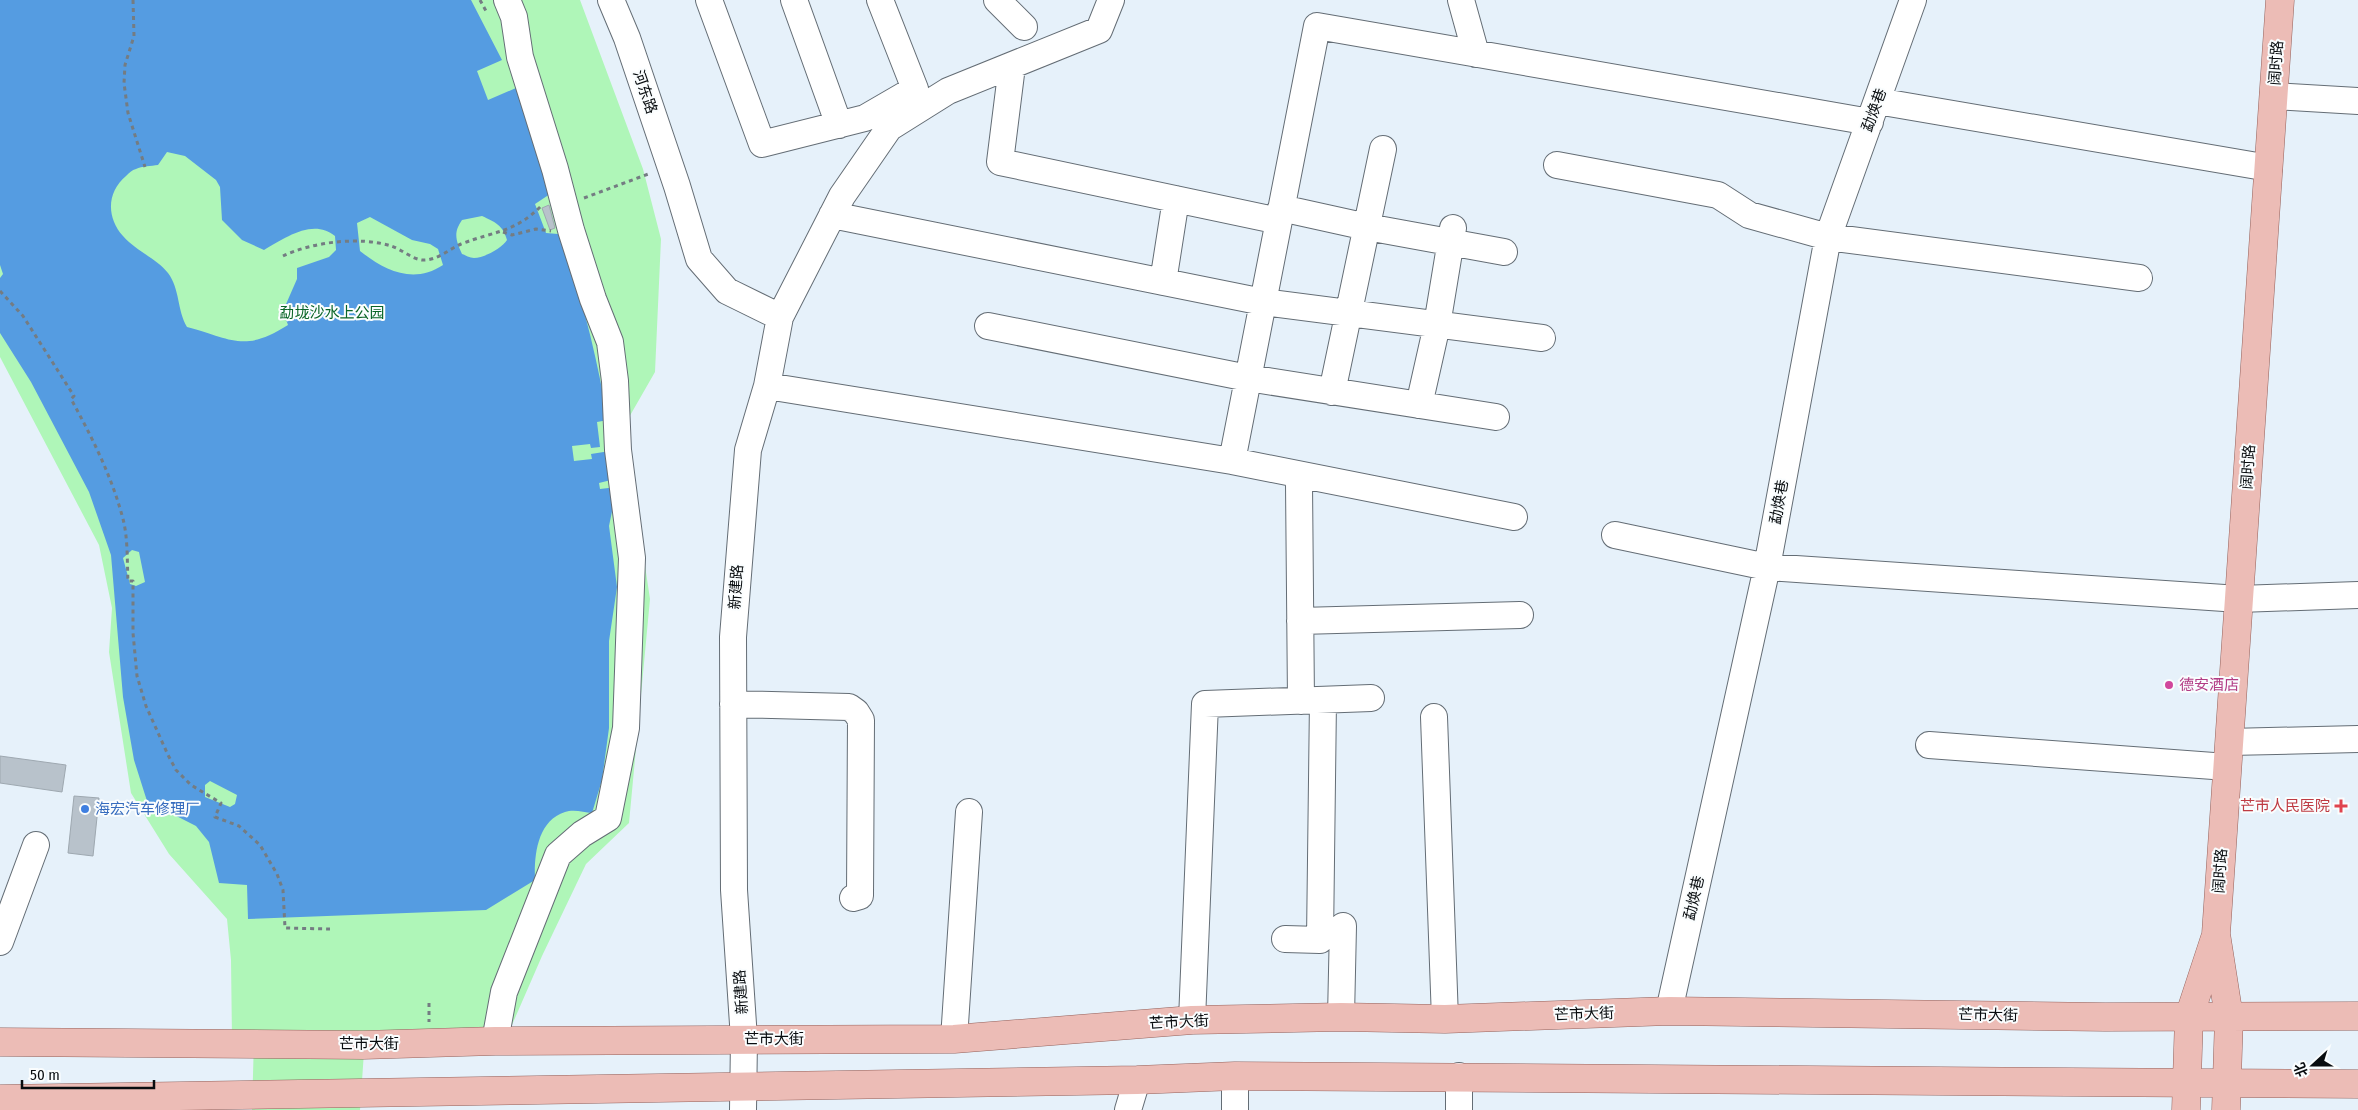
<svg xmlns="http://www.w3.org/2000/svg" width="2358" height="1110" font-family="'Fira Sans Condensed','Noto Sans SC',sans-serif">
  <style>
    .green { fill: #aff6b8 }
    .water { fill: #559ce1; fill-rule: evenodd }
    .building { fill: #b8c2cb; stroke: #9ea8b0 }
    .lines { fill: none; stroke-linecap: round; stroke-linejoin: round }
    .minor-casing { stroke: #646d75; stroke-width: 28 }
    .major-casing { stroke: #94625c; stroke-width: 29 }
    .path { stroke: #747c82; stroke-width: 3; stroke-dasharray: 4 4; stroke-linecap: butt }
    .minor { stroke: #fff; stroke-width: 26 }
    .major { stroke: #ecbcb6; stroke-width: 28 }
    .hotel-dot { fill: #d1479c; stroke: #fafdfe; stroke-width: 2 }
    .health-dot { fill: #e0444e; stroke: #fafdfe; stroke-width: 2 }
    .shop-dot { fill: #3f7fe0; stroke: #fafdfe; stroke-width: 2 }
    .labels { text-anchor: middle; dominant-baseline: central; stroke-width: 4; stroke-linejoin: round; paint-order: stroke }
    .street-label { font-size: 15px; fill: #080c0f; stroke: #fafdfe }
    .park-label { font-size: 15px; fill: #096527; stroke: #fafdfe }
    .hotel-label { font-size: 15px; fill: #b23c85; stroke: #fafdfe; text-anchor: start }
    .health-label { font-size: 15px; fill: #be3a42; stroke: #fafdfe; text-anchor: end }
    .shop-label { font-size: 15px; fill: #366cbe; stroke: #fafdfe; text-anchor: start }
  </style>
  <rect width="100%" height="100%" fill="#e6f1fa"/>
  <path class="green" d="M 0,0 L 580,0 L 643,169 L 661,239 L 655,372 L 624,426 L 650,599 L 629,823 L 586,864 L 542,956 L 505,1041 L 365,1037 L 360,1110 L 252,1110 L 254,1039 L 232,1039 L 231,960 L 227,919 L 169,854 L 131,793 L 109,652 L 112,608 L 99,545 L 0,357 Z"/>
  <path class="water" d="M 0,0 L 471,0 L 502,60 L 477,71 L 488,100 L 516,88 L 550,194 L 535,204 L 546,233 L 558,234 C 583,296 596,355 608,420 L 597,422 L 600,447 L 591,448 L 590,444 L 572,446 L 574,461 L 592,459 L 591,454 L 610,451 L 615,479 L 599,483 L 600,489 L 617,487 L 609,526 L 617,587 L 609,641 L 609,728 L 602,780 L 592,813 C 584,812 573,809 565,812 C 537,821 534,856 535,880 L 486,910 L 248,919 L 247,885 L 219,883 L 209,842 L 196,826 L 147,801 L 134,760 L 123,697 L 111,555 L 89,492 L 31,382 L 0,333 L 0,278 L 3,274 L 0,265 ZM 167,152 L 185,156 L 216,180 L 220,187 L 222,220 L 242,240 L 264,250 C 285,238 313,218 335,236 L 336,250 L 329,257 L 297,268 L 297,279 L 283,311 L 288,325 C 244,353 232,339 187,327 C 177,310 180,289 168,273 C 156,258 136,251 123,236 C 106,217 107,192 126,176 C 129,173 132,170 136,169 C 142,166 151,166 158,165 ZM 482,216 C 495,222 503,225 507,240 C 502,248 484,258 474,258 C 470,258 465,255 462,254 C 456,240 453,233 462,220 ZM 370,217 L 412,240 L 430,244 L 438,249 L 443,265 C 413,285 384,270 360,251 L 357,223 ZM 132,550 L 139,552 L 145,582 L 136,586 L 130,584 L 123,558 ZM 210,781 L 237,795 L 235,804 L 230,807 L 205,797 L 205,785 Z"/>
  <path class="building" d="M 549,205 L 555,228 L 550,230 L 542,208 Z
    M 0,756 L 66,765 L 62,792 L 0,783 Z
    M 74,796 L 99,798 L 93,856 L 68,853 Z"/>
  <g class="lines">
    <g class="minor-casing">
      <path id="minor" d="M 611,0 L 627,38 L 677,186 L 699,259 L 727,291 L 780,317 L 767,386 L 748,450 L 733,637 L 734,890 L 744,1039 L 743,1110
        M 709,0 L 762,144 L 865,118 L 915,89 L 880,0
        M 794,0 L 839,125
        M 997,0 L 1024,27
        M 1461,0 L 1476,54
        M 1012,66 L 1000,162 L 1279,221
        M 2273,96 L 2358,101
        M 1877,101 L 2269,168
        M 1557,165 L 1718,195 L 1749,215 L 1828,237 L 2139,278
        M 1281,208 L 1367,227 L 1504,252
        M 832,215 L 1263,302 L 1542,338
        M 1163,282 L 1176,199
        M 780,317 L 842,196 L 889,128 L 948,91 L 1099,30 L 1111,0
        M 988,326 L 1248,378 L 1496,417
        M 767,386 L 1232,461 L 1514,517
        M 1332,392 L 1383,149
        M 1419,405 L 1437,325 L 1453,228
        M 1232,461 L 1317,26 L 1870,122
        M 1299,484 L 1301,701
        M 1615,535 L 1767,567 L 2239,599 L 2358,595
        M 1300,621 L 1520,615
        M 733,704 L 849,707 L 856,712 L 861,720 L 860,896 L 853,898
        M 1434,717 L 1445,1019
        M 2229,742 L 2358,739
        M 1929,745 L 2227,767
        M 1285,939 L 1320,940 L 1323,700
        M 0,942 L 36,845
        M 1669,1011 L 1767,567 L 1828,237 L 1913,0
        M 1341,1017 L 1343,926
        M 1192,1020 L 1205,704 L 1371,698
        M 954,1039 L 969,812
        M 495,1041 L 504,992 L 558,855 L 582,834 L 608,818 L 626,728 L 632,558 L 618,450 L 615,381 L 610,342 L 593,299 L 571,230 L 555,169 L 520,57 L 514,17 L 507,0
        M 1235,1076 L 1235,1110
        M 1459,1076 L 1459,1110
        M 1128,1110 L 1137,1080"/>
    </g>
    <g class="major-casing">
      <path id="major" d="M 0,1042 L 363,1045 L 495,1041 L 954,1039 L 1192,1020 L 1341,1017 L 1445,1019 L 1669,1011 L 2105,1017 L 2358,1016
        M 0,1099 L 1137,1080 L 1235,1076 L 2358,1084
        M 2186,1110 L 2189,1017 L 2215,938
        M 2226,1110 L 2229,1017 L 2216,934 L 2280,0"/>
    </g>
    <path class="path" d="M 133,0 L 134,36 L 125,65 L 124,83 L 128,113 L 145,167
      M 480,0 L 486,11
      M 584,198 L 651,173
      M 503,232 L 512,235 L 536,229 L 551,231
      M 283,256 C 312,242 360,236 391,246 C 401,249 412,259 422,260 C 437,261 449,249 461,244 C 494,231 515,233 542,205
      M 0,291 L 23,316 L 74,396 L 71,399 C 92,437 112,477 123,519 C 128,538 127,561 128,581 L 133,581 L 133,633 L 137,676 L 146,706 L 168,755 L 176,770 L 191,785 L 221,803 L 215,817 L 239,826 L 260,845 L 277,874 L 283,890 L 285,928 L 330,929
      M 429,1003 L 429,1022"/>
    <use href="#minor" class="minor"/>
    <use href="#major" class="major"/>
  </g>
  <circle class="hotel-dot" cx="2169" cy="685" r="5"/>
  <path class="health-dot" d="M2338.5 798.5h5v5h5v5h-5v5h-5v-5h-5v-5h5z"/>
  <circle class="shop-dot" cx="85" cy="809" r="5"/>
  <g class="labels">
    <g class="street-label">
      <text transform="translate(2276 63) rotate(-86)">阔时路</text>
      <text transform="translate(645 92) rotate(71)">河东路</text>
      <text transform="translate(1874 110) rotate(-70)">勐焕巷</text>
      <text transform="translate(2248 467) rotate(-86)">阔时路</text>
      <text transform="translate(1779 502) rotate(-80)">勐焕巷</text>
      <text transform="translate(736 587) rotate(-86)">新建路</text>
      <text transform="translate(2220 871) rotate(-86)">阔时路</text>
      <text transform="translate(1694 898) rotate(-77)">勐焕巷</text>
      <text transform="translate(741 992) rotate(-94)">新建路</text>
      <text transform="translate(1584 1014) rotate(-2)">芒市大街</text>
      <text transform="translate(1988 1015) rotate(1)">芒市大街</text>
      <text transform="translate(1179 1022) rotate(-3)">芒市大街</text>
      <text x="774" y="1039">芒市大街</text>
      <text x="369" y="1044">芒市大街</text>
    </g>
    <g class="park-label">
      <text x="332" y="313">勐垅沙水上公园</text>
    </g>
    <g class="hotel-label">
      <text x="2179" y="685">德安酒店</text>
    </g>
    <g class="health-label">
      <text x="2330" y="806">芒市人民医院</text>
    </g>
    <g class="shop-label">
      <text x="95" y="809">海宏汽车修理厂</text>
    </g>
  </g>
  <g transform="translate(2313 1065) rotate(249)" stroke="#fafdfe" stroke-width="4" paint-order="stroke">
  <path d="M0-4L9 19L0 12L-9 19Z" fill="#080c0f"/>
  <text y="-8" font-size="14" font-weight="bold" text-anchor="middle" fill="#080c0f">北</text>
  </g>
  <path d="M22 1080v8h132v-8" fill="none" stroke="#080c0f" stroke-width="2.5"/>
  <text x="30" y="1080" font-size="15" fill="#080c0f" stroke="#fafdfe" stroke-width="4" paint-order="stroke">50 m</text>
</svg>
